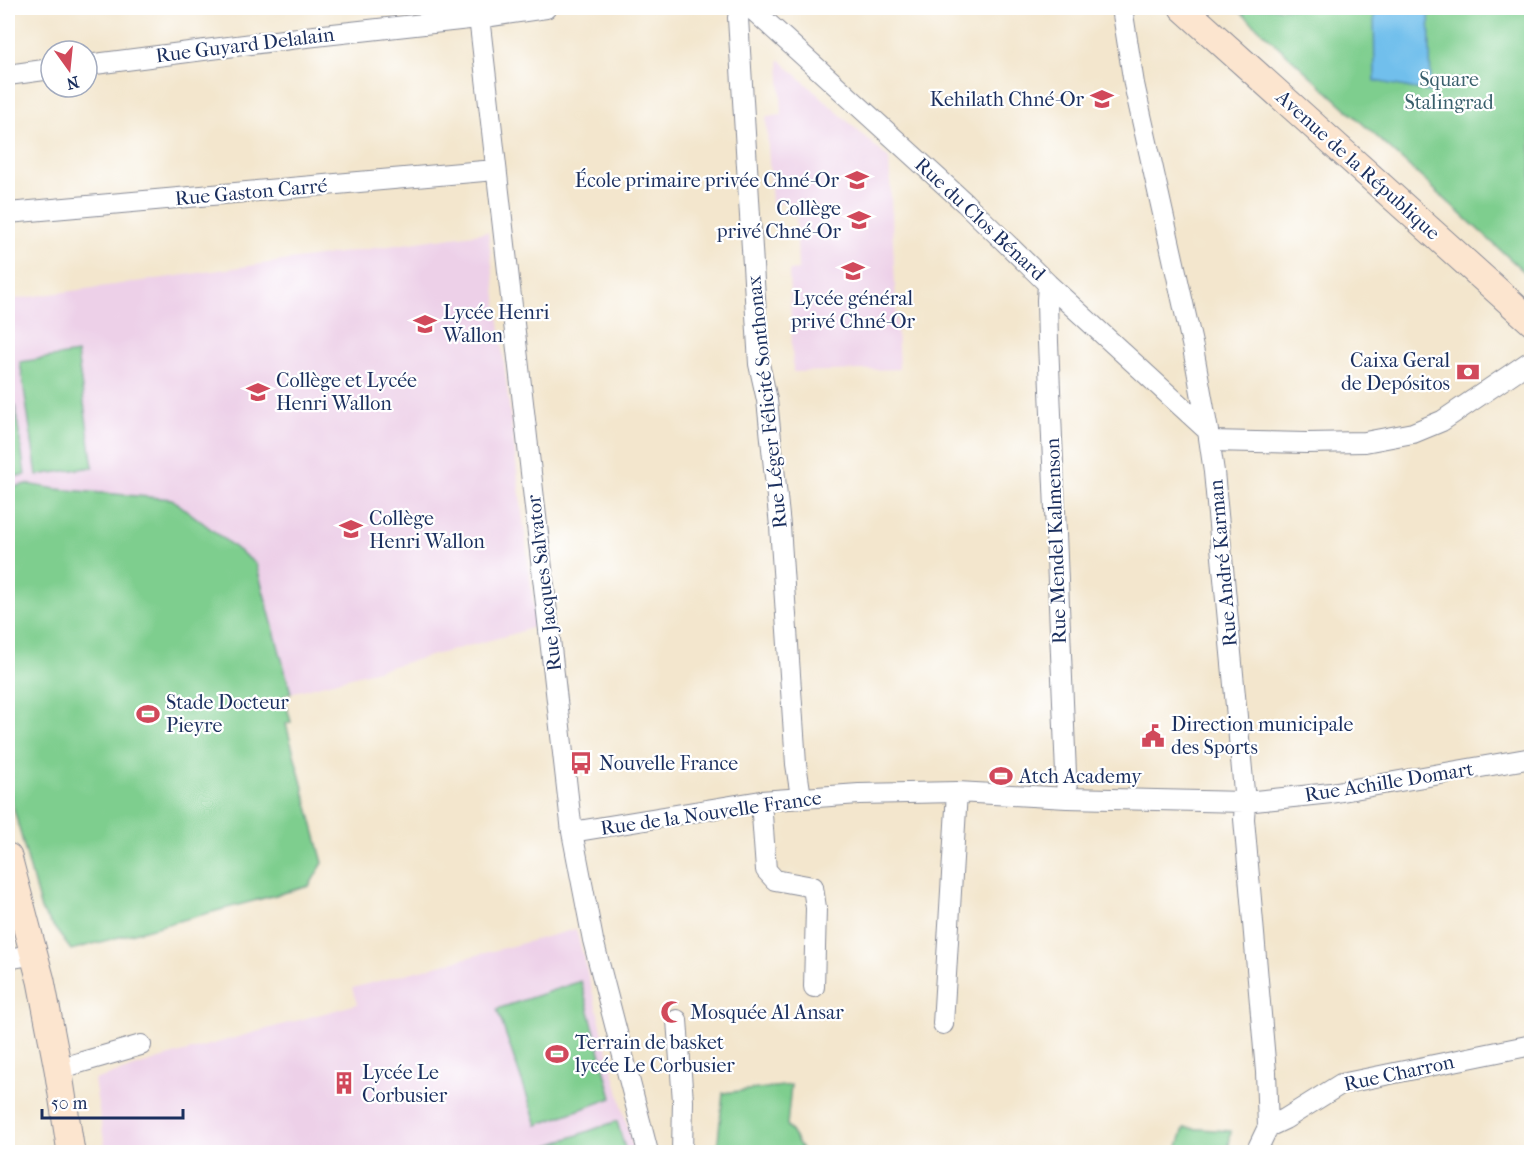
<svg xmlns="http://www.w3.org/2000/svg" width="1539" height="1160" font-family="'IM FELL French Canon',serif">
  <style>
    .built { fill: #edd0e8 }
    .green { fill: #7ece8e; stroke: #4c7e76; stroke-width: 1.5 }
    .water { fill: #71bfec; stroke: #4677a5; stroke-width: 1.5 }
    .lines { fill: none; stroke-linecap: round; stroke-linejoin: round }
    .street-casing { stroke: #878a96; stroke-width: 22 }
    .secondary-casing { stroke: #878a96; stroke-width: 29 }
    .street { stroke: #fff; stroke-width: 20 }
    .secondary { stroke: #fce5cf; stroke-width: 27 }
    .labels { text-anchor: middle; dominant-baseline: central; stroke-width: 4.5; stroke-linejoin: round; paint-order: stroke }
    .street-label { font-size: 20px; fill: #1b2f5e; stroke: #fff }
    .park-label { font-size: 20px; fill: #395f6c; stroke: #fff }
    .poi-label { font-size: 20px; fill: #1b2f5e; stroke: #fff; text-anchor: start }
  </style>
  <rect width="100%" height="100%" fill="#fff"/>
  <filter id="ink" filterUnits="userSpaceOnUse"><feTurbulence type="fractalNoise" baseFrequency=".0167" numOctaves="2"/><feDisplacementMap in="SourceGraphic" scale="12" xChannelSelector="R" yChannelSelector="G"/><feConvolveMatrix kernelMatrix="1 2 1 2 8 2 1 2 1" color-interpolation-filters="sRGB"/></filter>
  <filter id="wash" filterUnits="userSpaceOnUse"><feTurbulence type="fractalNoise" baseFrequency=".008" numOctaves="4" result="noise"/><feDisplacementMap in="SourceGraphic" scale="24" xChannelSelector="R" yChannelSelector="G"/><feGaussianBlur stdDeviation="1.35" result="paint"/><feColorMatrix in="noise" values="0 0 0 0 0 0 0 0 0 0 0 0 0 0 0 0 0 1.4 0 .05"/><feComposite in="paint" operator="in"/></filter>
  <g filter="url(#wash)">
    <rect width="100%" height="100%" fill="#f3e6cd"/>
    <path class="built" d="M 779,59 L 889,159 L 899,369 L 793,372 L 789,271 L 798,270 L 796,203 L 772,203 L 766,117 L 782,115 Z
      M 488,232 L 536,626 L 513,634 L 291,693 L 256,564 L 172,499 L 55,489 L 27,484 L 8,488 L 8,300 Z
      M 576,929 L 634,1152 L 106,1152 L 94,1080 L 159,1059 L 357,1004 L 352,988 Z"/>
    <path class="green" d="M 1236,8 L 1531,8 L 1531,278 L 1256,26 Z
      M 77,353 L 93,467 L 37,475 L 20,362 Z
      M 15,405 L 25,475 L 8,477 L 8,406 Z
      M 27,484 L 56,489 L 172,499 L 256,564 L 291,693 L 284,695 L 291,722 L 286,724 L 323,863 L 309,886 L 71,950 L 41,910 L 8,787 L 8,488 Z
      M 581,981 L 612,1098 L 537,1125 L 497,1009 Z
      M 791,1085 L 787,1125 L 804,1152 L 731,1152 L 717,1150 L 723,1093 Z
      M 617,1121 L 626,1152 L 530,1152 Z
      M 1184,1128 L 1231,1131 L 1228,1152 L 1176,1152 Z"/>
    <path class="water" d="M 1429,8 L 1431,92 L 1375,81 L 1374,10 Z"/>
  </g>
  <g filter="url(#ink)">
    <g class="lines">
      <g class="street-casing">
        <path id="street" d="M 478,8 L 572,832 L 593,940 L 648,1152
          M 740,8 L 738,18 L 759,364 L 767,400 L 780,526 L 796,764 L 801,797
          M 751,8 L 965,203 L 1048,284 L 1208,431
          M 1122,8 L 1134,84 L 1193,348 L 1208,431 L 1214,472 L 1245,802 L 1244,819 L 1266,1072 L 1268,1127
          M 87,65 L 306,37 L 478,18 L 546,8
          M 8,75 L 51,69
          M 8,213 L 495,170
          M 1048,284 L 1047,300 L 1048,342 L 1067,798
          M 1210,441 L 1306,443 L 1365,442 L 1413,433 L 1442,421 L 1532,360
          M 761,801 L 766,870 L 775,880 L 813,887 L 816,908 L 814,987
          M 572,832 L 761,801 L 859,794 L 957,792 L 1067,798 L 1245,802 L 1331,793 L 1532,758
          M 8,959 L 35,954
          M 677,1020 L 683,1101 L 682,1152
          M 943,1024 L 957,792
          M 58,1069 L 141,1045
          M 1256,1152 L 1268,1127 L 1285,1119 L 1341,1084 L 1532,1045"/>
      </g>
      <g class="secondary-casing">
        <path id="secondary" d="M 1183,8 L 1532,322
          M 8,857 L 41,981 L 58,1069 L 71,1152"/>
      </g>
      <use href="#street" class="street"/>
      <use href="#secondary" class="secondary"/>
    </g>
  </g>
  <defs>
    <g id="school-bare" transform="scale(1.8)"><path d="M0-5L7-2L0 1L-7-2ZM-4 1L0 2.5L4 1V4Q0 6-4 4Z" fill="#d1495b" stroke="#fff" stroke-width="2.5" paint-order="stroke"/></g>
    <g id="bank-bare" transform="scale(1.8)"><path d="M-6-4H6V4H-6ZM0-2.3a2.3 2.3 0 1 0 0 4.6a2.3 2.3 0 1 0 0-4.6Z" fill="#d1495b" stroke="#fff" stroke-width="2.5" paint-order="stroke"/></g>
    <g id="stadium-bare" transform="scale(1.8)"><path d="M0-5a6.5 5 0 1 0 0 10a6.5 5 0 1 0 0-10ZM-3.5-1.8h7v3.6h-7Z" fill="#d1495b" stroke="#fff" stroke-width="2.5" paint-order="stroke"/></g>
    <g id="civic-bare" transform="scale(1.8)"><path d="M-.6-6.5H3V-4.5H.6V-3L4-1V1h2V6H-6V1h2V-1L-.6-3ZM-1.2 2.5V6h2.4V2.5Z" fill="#d1495b" stroke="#fff" stroke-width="2.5" paint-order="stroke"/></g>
    <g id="bus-bare" transform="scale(1.8)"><path d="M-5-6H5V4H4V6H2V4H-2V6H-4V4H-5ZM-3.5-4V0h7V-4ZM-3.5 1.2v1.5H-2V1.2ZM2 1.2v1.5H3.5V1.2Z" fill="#d1495b" stroke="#fff" stroke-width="2.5" paint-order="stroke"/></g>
    <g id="mosque-bare" transform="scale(1.8)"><path d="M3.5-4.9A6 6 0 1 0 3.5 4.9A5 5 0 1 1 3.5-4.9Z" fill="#d1495b" stroke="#fff" stroke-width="2.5" paint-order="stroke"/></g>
    <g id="building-bare" transform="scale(1.8)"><path d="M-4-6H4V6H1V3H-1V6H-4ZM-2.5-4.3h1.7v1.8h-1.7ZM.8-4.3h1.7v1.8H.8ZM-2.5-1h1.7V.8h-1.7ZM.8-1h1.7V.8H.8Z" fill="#d1495b" stroke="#fff" stroke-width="2.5" paint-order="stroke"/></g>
  </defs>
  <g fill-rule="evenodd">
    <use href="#school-bare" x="1102" y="99"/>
    <use href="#school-bare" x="857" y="180"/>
    <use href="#school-bare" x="859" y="220"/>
    <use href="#school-bare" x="853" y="271"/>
    <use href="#school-bare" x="425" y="324"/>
    <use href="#bank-bare" x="1468" y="372"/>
    <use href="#school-bare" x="258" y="392"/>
    <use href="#school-bare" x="351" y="529"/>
    <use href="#stadium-bare" x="148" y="714"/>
    <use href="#civic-bare" x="1153" y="736"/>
    <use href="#bus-bare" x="581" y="763"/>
    <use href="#stadium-bare" x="1001" y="776"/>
    <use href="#mosque-bare" x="672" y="1012"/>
    <use href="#stadium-bare" x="557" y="1054"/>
    <use href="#building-bare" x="344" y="1083"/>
  </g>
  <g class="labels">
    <g class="street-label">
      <text transform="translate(245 45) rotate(-7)">Rue Guyard Delalain</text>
      <text transform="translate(1358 165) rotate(42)">Avenue de la République</text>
      <text transform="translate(251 192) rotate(-5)">Rue Gaston Carré</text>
      <text transform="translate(980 219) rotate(43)">Rue du Clos Bénard</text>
      <text transform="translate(767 402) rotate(-96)">Rue Léger Félicité Sonthonax</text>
      <text transform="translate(1056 541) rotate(-92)">Rue Mendel Kalmenson</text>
      <text transform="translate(1223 563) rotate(-95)">Rue André Karman</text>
      <text transform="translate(544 583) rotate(-97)">Rue Jacques Salvator</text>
      <text transform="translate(1389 782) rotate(-9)">Rue Achille Domart</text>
      <text transform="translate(711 813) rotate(-8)">Rue de la Nouvelle France</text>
      <text transform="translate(1399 1073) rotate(-12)">Rue Charron</text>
    </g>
    <g class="park-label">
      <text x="1449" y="79">Square<tspan x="1449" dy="23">Stalingrad</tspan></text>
    </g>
    <g class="poi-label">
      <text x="1084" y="99" text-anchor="end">Kehilath Chné-Or</text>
      <text x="839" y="180" text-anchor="end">École primaire privée Chné-Or</text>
      <text x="841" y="208" text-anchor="end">Collège<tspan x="841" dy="23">privé Chné-Or</tspan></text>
      <text x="853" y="298" text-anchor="middle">Lycée général<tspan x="853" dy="23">privé Chné-Or</tspan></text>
      <text x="443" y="312">Lycée Henri<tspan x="443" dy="23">Wallon</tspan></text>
      <text x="1450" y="360" text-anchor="end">Caixa Geral<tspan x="1450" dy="23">de Depósitos</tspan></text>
      <text x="276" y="380">Collège et Lycée<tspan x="276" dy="23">Henri Wallon</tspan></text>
      <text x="369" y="518">Collège<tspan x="369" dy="23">Henri Wallon</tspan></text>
      <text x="166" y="702">Stade Docteur<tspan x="166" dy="23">Pieyre</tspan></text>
      <text x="1171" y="724">Direction municipale<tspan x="1171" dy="23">des Sports</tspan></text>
      <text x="599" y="763">Nouvelle France</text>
      <text x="1019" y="776">Atch Academy</text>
      <text x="690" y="1012">Mosquée Al Ansar</text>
      <text x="575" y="1042">Terrain de basket<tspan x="575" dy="23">lycée Le Corbusier</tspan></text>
      <text x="362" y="1072">Lycée Le<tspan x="362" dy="23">Corbusier</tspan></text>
    </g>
  </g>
  <rect width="1539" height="1160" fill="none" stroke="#fff" stroke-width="30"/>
  <g transform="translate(69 69) rotate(165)"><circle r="28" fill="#ffffff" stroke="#a4acbf" stroke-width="1.5"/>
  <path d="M0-4.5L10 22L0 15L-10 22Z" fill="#d1495b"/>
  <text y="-9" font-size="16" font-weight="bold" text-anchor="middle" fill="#1b2f5e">N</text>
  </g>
  <path d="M42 1109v9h141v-9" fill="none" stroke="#1b2f5e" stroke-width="3"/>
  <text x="51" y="1109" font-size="18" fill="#1b2f5e" stroke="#ffffff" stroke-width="4.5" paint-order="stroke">50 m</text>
</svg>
